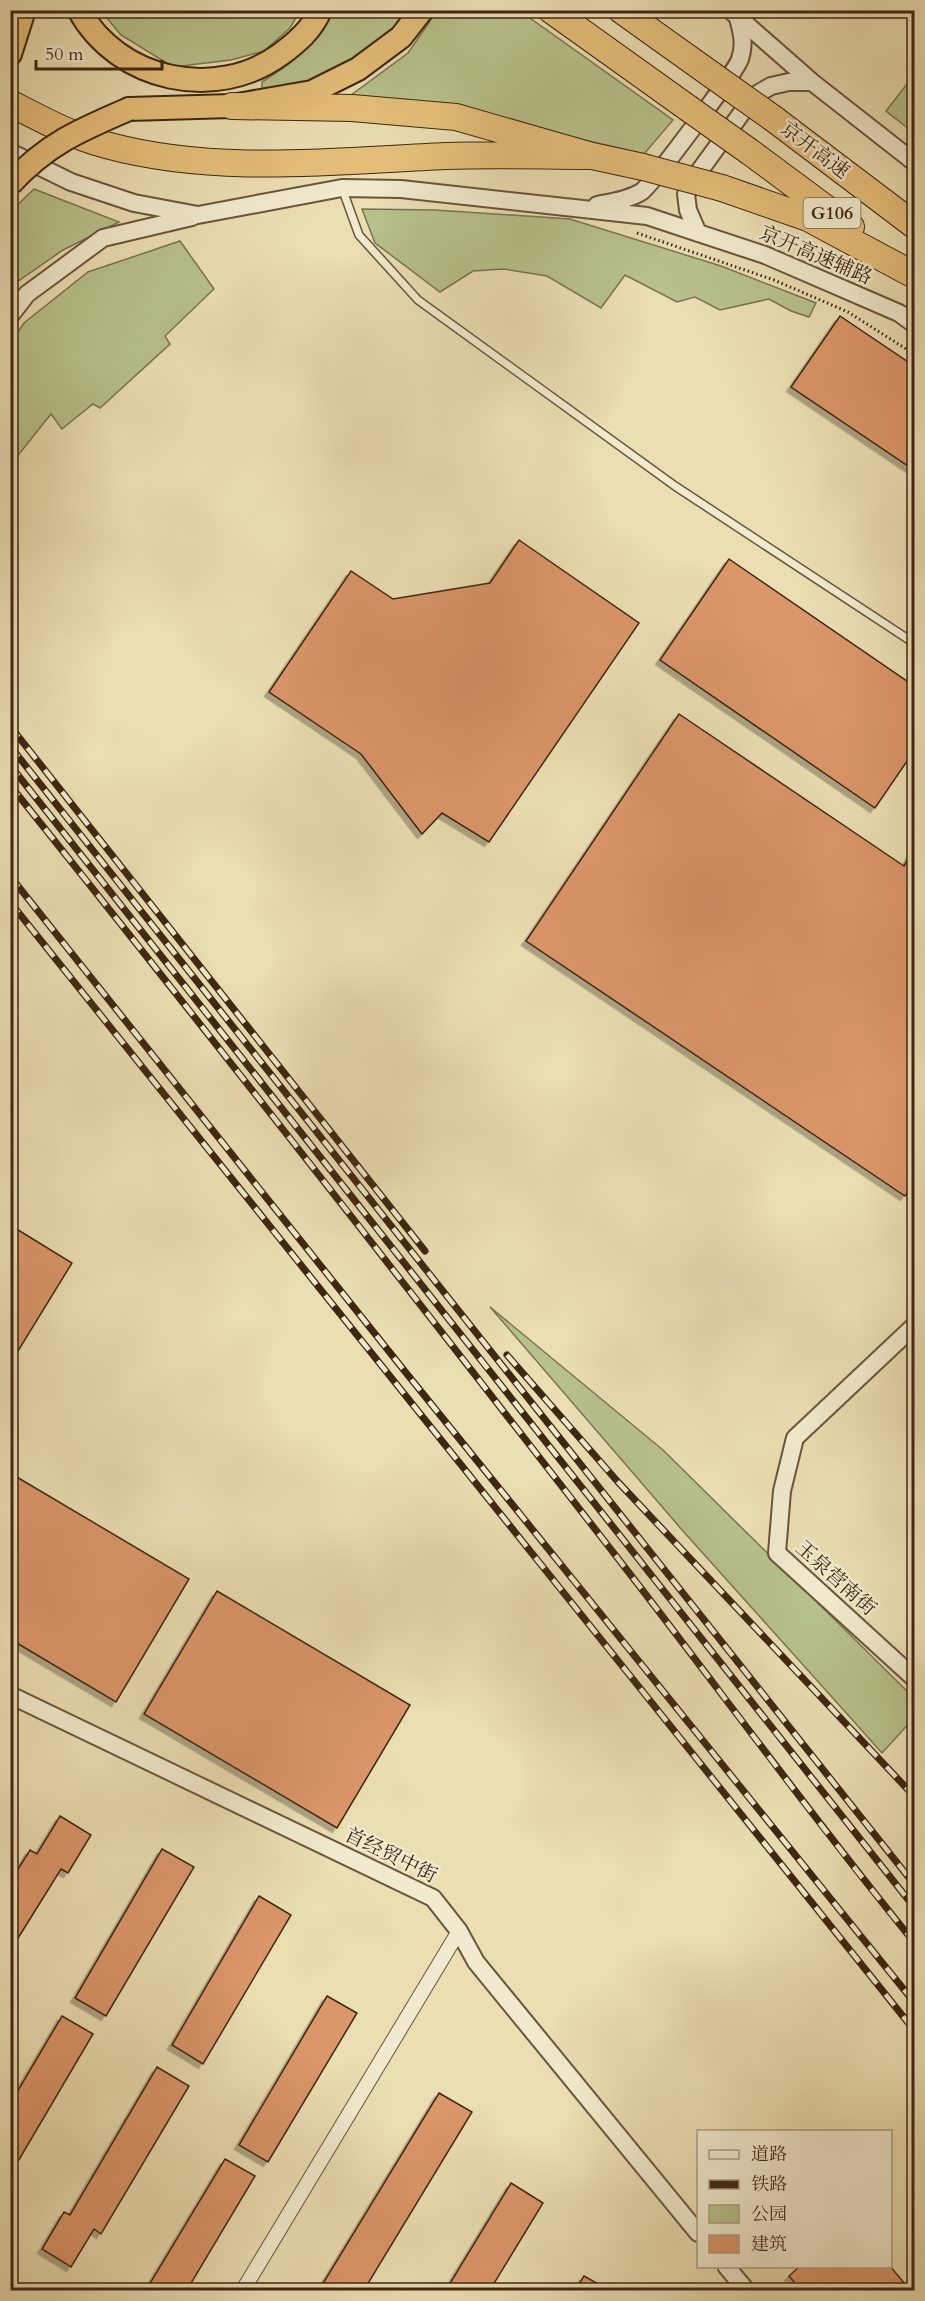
<svg xmlns="http://www.w3.org/2000/svg" width="925" height="2301" font-family="Cardo,'Noto Serif SC',serif">
  <style>
    .green { fill: #b7c18c; stroke: #7a744e; stroke-width: 1.5 }
    .building { fill: #db966a; stroke: #3e2711; stroke-width: 1.5; filter: url(#shadow) }
    .lines { fill: none; stroke-linecap: round; stroke-linejoin: round }
    .service-casing { stroke: #69553a; stroke-width: 10 }
    .minor-casing { stroke: #69553a; stroke-width: 16 }
    .tertiary-casing { stroke: #69553a; stroke-width: 20 }
    .trunk-casing { stroke: #3e2711; stroke-width: 26 }
    .motorway-casing { stroke: #3e2711; stroke-width: 28 }
    .path { stroke: #3e2711; stroke-width: 3; stroke-dasharray: 1.5 3; stroke-linecap: butt }
    .service { stroke: #f2eace; stroke-width: 7 }
    .minor { stroke: #f2eace; stroke-width: 14 }
    .tertiary { stroke: #f2eace; stroke-width: 16 }
    .trunk { stroke: #e6bf7a; stroke-width: 22 }
    .motorway { stroke: #e6bf7a; stroke-width: 26 }
    .rail-casing { stroke: #3e2711; stroke-width: 7 }
    .rail { stroke: #f2eace; stroke-width: 4.5; stroke-dasharray: 14; stroke-linecap: butt }
    .trunk-bridge-casing { stroke: #3e2711; stroke-width: 26; stroke-linecap: butt }
    .motorway-bridge-casing { stroke: #3e2711; stroke-width: 28; stroke-linecap: butt }
    .trunk-bridge { stroke: #e6bf7a; stroke-width: 22 }
    .motorway-bridge { stroke: #e6bf7a; stroke-width: 26 }
    .labels { text-anchor: middle; dominant-baseline: central; stroke-width: 5; stroke-linejoin: round; paint-order: stroke }
    .shield { fill: #f2eace; stroke: #74624a; stroke-width: 1.5 }
    .shield-label { font-size: 18px; font-weight: bold; fill: #3e2711 }
    .street-label { font-size: 20px; fill: #3e2711; stroke: #f2eace }
  </style>
  <defs>
    <filter id="shadow"><feDropShadow dx="-4.5" dy="4.5" stdDeviation="0" flood-color="#0004"/></filter>
  </defs>
  <rect width="100%" height="100%" fill="#ebdeb3"/>
  <filter id="stains"><feTurbulence type="fractalNoise" baseFrequency=".00333" numOctaves="4"/><feColorMatrix values="0 0 0 0 .2 0 0 0 0 .09 0 0 0 0 .02 0 0 0 .5 -.17"/></filter>
  <radialGradient id="worn" r=".72"><stop offset=".6" stop-color="#630" stop-opacity="0"/><stop offset="1" stop-color="#630" stop-opacity=".3"/></radialGradient>
  <path class="green" d="M 101,11 L 300,11 L 290,28 L 264,51 L 231,60 L 173,67 L 121,35 Z
    M 330,11 L 411,11 C 400,24 388,41 374,52 C 344,75 300,91 262,92 L 262,82 C 296,60 313,49 330,11 Z
    M 437,11 L 520,11 L 673,120 L 644,154 L 483,116 L 343,101 L 408,53 Z
    M 914,75 L 914,133 L 886,111 Z
    M 34,189 L 119,222 L 63,250 L 11,286 L 11,211 Z
    M 362,209 L 435,210 L 570,219 L 721,266 L 816,303 L 809,317 L 791,311 L 769,299 L 720,310 L 695,297 L 677,302 L 625,275 L 601,308 L 547,276 L 503,269 L 473,271 L 440,292 L 375,243 Z
    M 180,241 L 214,289 L 165,336 L 170,344 L 100,408 L 93,404 L 62,429 L 51,414 L 11,464 L 11,342 L 24,323 L 88,272 Z
    M 490,1307 L 663,1450 L 914,1698 L 914,1718 L 882,1753 L 683,1531 Z"/>
  <path class="building" d="M 840,316 L 914,366 L 914,470 L 791,387 Z
    M 519,540 L 639,623 L 489,842 L 442,813 L 422,834 L 361,754 L 269,692 L 351,571 L 393,599 L 490,583 Z
    M 729,559 L 914,686 L 914,751 L 875,808 L 660,660 Z
    M 679,714 L 904,866 L 914,849 L 914,1183 L 905,1196 L 526,941 Z
    M 10,1225 L 72,1263 L 10,1364 Z
    M 10,1473 L 189,1579 L 116,1702 L 10,1639 Z
    M 217,1591 L 410,1705 L 337,1828 L 144,1714 Z
    M 60,1816 L 91,1835 L 68,1873 L 61,1869 L 10,1951 L 10,1882 L 30,1850 L 37,1854 Z
    M 162,1849 L 194,1867 L 106,2016 L 75,1998 Z
    M 259,1896 L 291,1915 L 203,2064 L 172,2045 Z
    M 327,1996 L 357,2013 L 268,2162 L 239,2145 Z
    M 62,2016 L 93,2034 L 10,2175 L 10,2104 Z
    M 157,2067 L 189,2086 L 101,2234 L 94,2229 L 71,2267 L 42,2249 L 64,2212 L 70,2215 Z
    M 439,2093 L 472,2112 L 364,2290 L 319,2290 Z
    M 225,2159 L 255,2176 L 187,2290 L 146,2290 Z
    M 511,2183 L 543,2203 L 490,2290 L 446,2290 Z
    M 800,2266 L 890,2266 L 910,2290 L 801,2290 L 789,2276 Z
    M 584,2276 L 609,2290 L 575,2290 Z"/>
  <g class="lines">
    <g class="service-casing">
      <path id="service" d="M 342,188 L 359,235 L 418,300 L 675,486 L 914,643"/>
    </g>
    <g class="minor-casing">
      <path id="minor" d="M 243,2290 L 459,1931"/>
    </g>
    <g class="tertiary-casing">
      <path id="tertiary" d="M 730,10 L 812,82 L 914,162
        M 10,152 L 71,182 L 134,203 L 198,215 L 342,188 L 401,189 L 647,216 L 765,255 L 899,313 L 914,324
        M 597,205 C 612,202 628,200 641,192 C 651,186 737,70 740,59 C 745,44 742,33 738,18
        M 698,233 L 688,210 L 686,194 L 698,173 L 754,96 L 771,86 L 789,82 L 812,82
        M 10,316 L 27,294 L 103,238 L 192,217
        M 914,1326 L 795,1438 L 782,1491 L 777,1553 L 914,1678
        M 10,1695 L 433,1898 L 459,1931 L 476,1962 L 698,2233
        M 726,2266 L 746,2290"/>
    </g>
    <g class="trunk-casing">
      <path id="trunk" d="M 79,10 C 118,81 216,102 281,54 C 296,43 313,29 320,10
        M 10,54 L 24,10
        M 129,109 L 232,106 L 312,92 L 358,69 L 401,37 L 422,10"/>
    </g>
    <g class="motorway-casing">
      <path id="motorway" d="M 551,10 L 688,108
        M 621,10 L 712,75
        M 10,103 C 41,119 72,136 106,145 C 216,175 334,161 446,156 C 495,154 544,156 592,156
        M 232,106 L 352,108 L 456,117 L 592,156 L 643,167
        M 774,119 L 914,225
        M 750,152 L 851,227
        M 722,188 L 808,218 L 914,275"/>
    </g>
    <path class="path" d="M 637,233 L 774,280 L 848,312 L 914,354"/>
    <use href="#service" class="service"/>
    <use href="#minor" class="minor"/>
    <use href="#tertiary" class="tertiary"/>
    <use href="#trunk" class="trunk"/>
    <use href="#motorway" class="motorway"/>
    <g class="rail-casing">
      <path id="rail" d="M 10,726 L 425,1251
        M 10,746 L 914,1884
        M 10,765 L 914,1907
        M 10,785 C 219,1046 425,1310 630,1574 C 725,1697 816,1822 914,1942
        M 10,876 L 407,1374 L 914,2002
        M 10,902 L 914,2030
        M 507,1355 L 618,1482 L 914,1796"/>
    </g>
    <use href="#rail" class="rail"/>
    <g class="trunk-bridge-casing">
      <path id="trunk-bridge" d="M 10,184 C 47,144 80,130 129,109"/>
    </g>
    <g class="motorway-bridge-casing">
      <path id="motorway-bridge" d="M 712,75 L 774,119
        M 688,108 L 750,152
        M 643,167 L 722,188"/>
    </g>
    <use href="#trunk-bridge" class="trunk-bridge"/>
    <use href="#motorway-bridge" class="motorway-bridge"/>
  </g>
  <g class="labels">
    <rect class="shield" x="803.5" y="198" width="57" height="30" rx="4.5"/>
    <g class="shield-label">
      <text x="832" y="213">G106</text>
    </g>
    <g class="street-label">
      <text transform="translate(815 150) rotate(37)">京开高速</text>
      <text transform="translate(816 255) rotate(23)">京开高速辅路</text>
      <text transform="translate(836 1578) rotate(42)">玉泉营南街</text>
      <text transform="translate(391 1855) rotate(26)">首经贸中街</text>
    </g>
  </g>
  <rect width="925" height="2301" fill="none" stroke="#ebdeb3" stroke-width="36"/>
  <rect x="12" y="12" width="901" height="2277" fill="none" stroke="#3e2711" stroke-width="3"/>
  <rect x="18" y="18" width="889" height="2265" fill="none" stroke="#3e2711" stroke-width="1.5"/>
  <rect x="697" y="2130" width="195" height="138" fill="#f2eace" stroke="#aa9c82" stroke-width="1.5"/>
  <rect x="709" y="2150" width="30" height="9" fill="#f2eace" stroke="#aa9c82" stroke-width="1.5"/>
  <text x="751" y="2160" font-size="18" fill="#3e2711">道路</text>
  <rect x="709" y="2180" width="30" height="9" fill="#3e2711" stroke="#aa9c82" stroke-width="1.5"/>
  <text x="751" y="2190" font-size="18" fill="#3e2711">铁路</text>
  <rect x="709" y="2205" width="30" height="18" fill="#b7c18c" stroke="#aa9c82" stroke-width="1.5"/>
  <text x="751" y="2220" font-size="18" fill="#3e2711">公园</text>
  <rect x="709" y="2235" width="30" height="18" fill="#db966a" stroke="#aa9c82" stroke-width="1.5"/>
  <text x="751" y="2250" font-size="18" fill="#3e2711">建筑</text>
  <path d="M36 60v9h126v-9" fill="none" stroke="#3e2711" stroke-width="3"/>
  <text x="45" y="60" font-size="18" fill="#3e2711" stroke="#f2eace" stroke-width="4.5" paint-order="stroke">50 m</text>
  <rect width="100%" height="100%" filter="url(#stains)"/>
  <rect width="100%" height="100%" fill="url(#worn)"/>
</svg>
